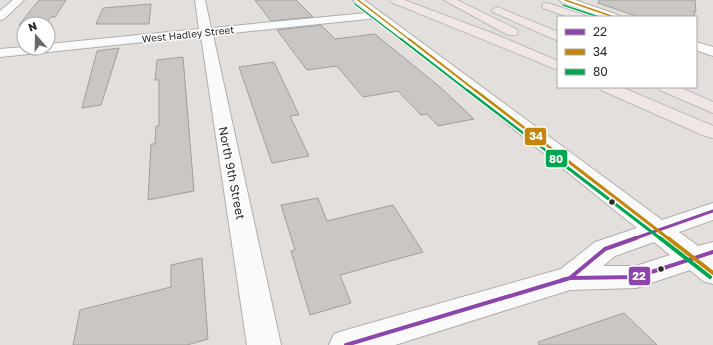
<svg xmlns="http://www.w3.org/2000/svg" width="713" height="345" font-family="'Golos Text',sans-serif">
  <style>
    .building { fill: #c9c6c4; stroke: #a19f9d }
    .lines { fill: none; stroke-linecap: round; stroke-linejoin: round }
    .minor-casing { stroke: #b2afad; stroke-width: 2 }
    .tertiary-casing { stroke: #b2afad; stroke-width: 2 }
    .motorway-casing { stroke: #bebdbc; stroke-width: 2 }
    .minor { fill: #fbfafa; fill-rule: evenodd }
    .tertiary { fill: #fbfafa; fill-rule: evenodd }
    .motorway { fill: #f0e6e5; fill-rule: evenodd }
    .bus-1-far1-casing { stroke: #fff; stroke-width: 6 }
    .bus-1-casing { stroke: #fff; stroke-width: 7 }
    .bus-2-far4-casing { stroke: #fff; stroke-width: 3 }
    .bus-2-far3-casing { stroke: #fff; stroke-width: 4 }
    .bus-2-far2-casing { stroke: #fff; stroke-width: 5 }
    .bus-2-far1-casing { stroke: #fff; stroke-width: 6 }
    .bus-2-casing { stroke: #fff; stroke-width: 7 }
    .bus-3-far4-casing { stroke: #fff; stroke-width: 3 }
    .bus-3-far3-casing { stroke: #fff; stroke-width: 4 }
    .bus-3-far2-casing { stroke: #fff; stroke-width: 5 }
    .bus-3-far1-casing { stroke: #fff; stroke-width: 6 }
    .bus-3-casing { stroke: #fff; stroke-width: 7 }
    .bus-1-far1 { stroke: #8e44ad; stroke-width: 3 }
    .bus-1 { stroke: #8e44ad; stroke-width: 4 }
    .bus-2-far4 { stroke: #c4860a; stroke-width: 1.5 }
    .bus-2-far3 { stroke: #c4860a; stroke-width: 2 }
    .bus-2-far2 { stroke: #c4860a; stroke-width: 2.5 }
    .bus-2-far1 { stroke: #c4860a; stroke-width: 3 }
    .bus-2 { stroke: #c4860a; stroke-width: 4 }
    .bus-3-far4 { stroke: #00a651; stroke-width: 1.5 }
    .bus-3-far3 { stroke: #00a651; stroke-width: 2 }
    .bus-3-far2 { stroke: #00a651; stroke-width: 2.5 }
    .bus-3-far1 { stroke: #00a651; stroke-width: 3 }
    .bus-3 { stroke: #00a651; stroke-width: 4 }
    .bus-dot { fill: #2b2827; stroke: #fff; stroke-width: 1.5 }
    .labels { text-anchor: middle; dominant-baseline: central; stroke-width: 3; stroke-linejoin: round; paint-order: stroke }
    .far-street-label { font-size: 10px; fill: #2b2827; stroke: #fff }
    .street-label { font-size: 12px; fill: #2b2827; stroke: #fff }
    .line-badge { stroke: #fff; stroke-width: 1.5 }
    .badge-label { font-size: 11px; text-anchor: middle; font-weight: bold; fill: #fff }
  </style>
  <rect width="100%" height="100%" fill="#e2dfdd"/>
  <path class="building" d="M 39,0 L 66,0 L 55,17 L 51,17 L 47,22 L 19,25 Z
    M 255,0 L 296,0 L 313,17 L 271,21 Z
    M 599,0 L 695,0 L 696,11 L 693,12 L 695,12 L 694,17 L 639,17 L 598,3 Z
    M 151,4 L 149,24 L 96,24 L 103,8 Z
    M 321,25 L 335,39 L 375,34 L 441,88 L 474,119 L 438,126 L 427,114 L 421,115 L 398,91 L 363,97 L 337,66 L 307,70 L 277,30 Z
    M 119,48 L 101,105 L 82,108 L 97,51 Z
    M 183,57 L 194,191 L 148,200 L 151,144 L 155,144 L 156,126 L 159,126 L 159,80 L 155,80 L 157,60 Z
    M 274,62 L 299,115 L 290,116 L 309,156 L 272,163 L 239,67 Z
    M 318,198 L 327,221 L 393,205 L 423,252 L 340,275 L 351,303 L 310,315 L 291,251 L 295,250 L 281,205 Z
    M 202,258 L 208,339 L 187,345 L 73,345 L 80,310 L 171,287 L 171,265 Z
    M 624,313 L 657,345 L 539,345 L 538,342 Z"/>
  <g class="lines">
    <g class="minor-casing">
      <path id="minor" d="M 13,0 L 24,0 L 4,19 L 0,20 L 0,11 Z
        M 195,0 L 205,0 L 211,28 L 377,12 L 382,15 L 377,18 L 213,35 L 281,345 L 247,345 L 201,36 L 0,57 L 0,49 L 24,47 L 24,48 L 48,48 L 48,44 L 199,29 Z"/>
    </g>
    <g class="tertiary-casing">
      <path id="tertiary" d="M 353,0 L 364,0 L 662,220 L 713,203 L 713,220 L 679,232 L 698,246 L 713,242 L 713,284 L 703,281 L 690,270 L 636,288 L 570,290 L 395,345 L 329,345 L 334,334 L 346,330 L 561,269 L 595,242 L 637,228 ZM 654,242 L 670,255 L 636,266 L 603,266 L 615,256 Z
        M 560,0 L 575,0 L 618,15 L 620,17 L 603,17 L 561,2 Z
        M 696,42 L 713,47 L 713,56 L 696,50 Z"/>
    </g>
    <g class="motorway-casing">
      <path id="motorway" d="M 390,0 L 404,0 L 497,35 L 558,61 L 558,70 L 391,2 Z
        M 444,0 L 457,0 L 516,29 L 518,32 L 516,35 L 508,35 Z
        M 547,3 L 584,15 L 586,17 L 569,17 L 543,8 L 542,6 L 543,4 Z
        M 497,7 L 558,32 L 558,41 L 493,12 L 492,10 Z
        M 599,87 L 621,87 L 713,126 L 713,138 L 705,136 L 601,90 Z
        M 658,87 L 679,87 L 713,102 L 713,113 L 660,90 Z"/>
    </g>
    <use href="#minor" class="minor"/>
    <use href="#tertiary" class="tertiary"/>
    <use href="#motorway" class="motorway"/>
    <g class="bus-1-far1-casing">
      <path id="bus-1-far1" d="M 633,239 L 713,211"/>
    </g>
    <g class="bus-1-casing">
      <path id="bus-1" d="M 562,280 L 570,278 L 636,277 L 713,252
        M 346,345 L 570,278 L 605,249 L 636,238"/>
    </g>
    <g class="bus-2-far4-casing">
      <path id="bus-2-far4" d="M 358,0 L 410,40
        M 565,0 L 614,17"/>
    </g>
    <g class="bus-2-far3-casing">
      <path id="bus-2-far3" d="M 409,39 L 476,91"/>
    </g>
    <g class="bus-2-far2-casing">
      <path id="bus-2-far2" d="M 475,90 L 561,156"/>
    </g>
    <g class="bus-2-far1-casing">
      <path id="bus-2-far1" d="M 560,155 L 669,239"/>
    </g>
    <g class="bus-2-casing">
      <path id="bus-2" d="M 668,238 L 713,273"/>
    </g>
    <g class="bus-3-far4-casing">
      <path id="bus-3-far4" d="M 355,4 L 402,40
        M 563,5 L 599,17"/>
    </g>
    <g class="bus-3-far3-casing">
      <path id="bus-3-far3" d="M 401,39 L 468,91"/>
    </g>
    <g class="bus-3-far2-casing">
      <path id="bus-3-far2" d="M 467,90 L 553,156"/>
    </g>
    <g class="bus-3-far1-casing">
      <path id="bus-3-far1" d="M 551,155 L 661,239"/>
    </g>
    <g class="bus-3-casing">
      <path id="bus-3" d="M 660,238 L 710,277"/>
    </g>
    <use href="#bus-1-far1" class="bus-1-far1"/>
    <use href="#bus-1" class="bus-1"/>
    <use href="#bus-2-far4" class="bus-2-far4"/>
    <use href="#bus-2-far3" class="bus-2-far3"/>
    <use href="#bus-2-far2" class="bus-2-far2"/>
    <use href="#bus-2-far1" class="bus-2-far1"/>
    <use href="#bus-2" class="bus-2"/>
    <use href="#bus-3-far4" class="bus-3-far4"/>
    <use href="#bus-3-far3" class="bus-3-far3"/>
    <use href="#bus-3-far2" class="bus-3-far2"/>
    <use href="#bus-3-far1" class="bus-3-far1"/>
    <use href="#bus-3" class="bus-3"/>
  </g>
  <g class="bus-dot">
    <circle cx="612" cy="202" r="3.5"/>
    <circle cx="661" cy="269" r="3.5"/>
  </g>
  <g class="labels">
    <g class="far-street-label">
      <text transform="translate(188 34) rotate(-6)">West Hadley Street</text>
    </g>
    <g class="street-label">
      <text transform="translate(232 173) rotate(79)">North 9th Street</text>
    </g>
  </g>
  <g class="line-badge">
    <rect x="524" y="127" width="23" height="19" rx="4" fill="#c4860a"/>
    <rect x="545" y="149" width="23" height="19" rx="4" fill="#00a651"/>
    <rect x="628" y="266" width="23" height="20" rx="4" fill="#8e44ad"/>
  </g>
  <g class="badge-label">
    <text x="536" y="140">34</text>
    <text x="556" y="163">80</text>
    <text x="639" y="280">22</text>
  </g>
  <rect x="557" y="16" width="140" height="72" fill="#ffffff" stroke="#aaa9a9"/>
  <rect x="565" y="29" width="20" height="6" fill="#8e44ad" stroke="#aaa9a9"/>
  <text x="593" y="36" font-size="12" fill="#2b2827">22</text>
  <rect x="565" y="49" width="20" height="6" fill="#c4860a" stroke="#aaa9a9"/>
  <text x="593" y="56" font-size="12" fill="#2b2827">34</text>
  <rect x="565" y="69" width="20" height="6" fill="#00a651" stroke="#aaa9a9"/>
  <text x="593" y="76" font-size="12" fill="#2b2827">80</text>
  <g transform="translate(36 36) rotate(340)"><circle r="19" fill="#ffffff" stroke="#aaa9a9"/>
  <path d="M0-3L7 15L0 10L-7 15Z" fill="#6b6867"/>
  <text y="-6" font-size="11" font-weight="bold" text-anchor="middle" fill="#2b2827">N</text>
  </g>
</svg>
